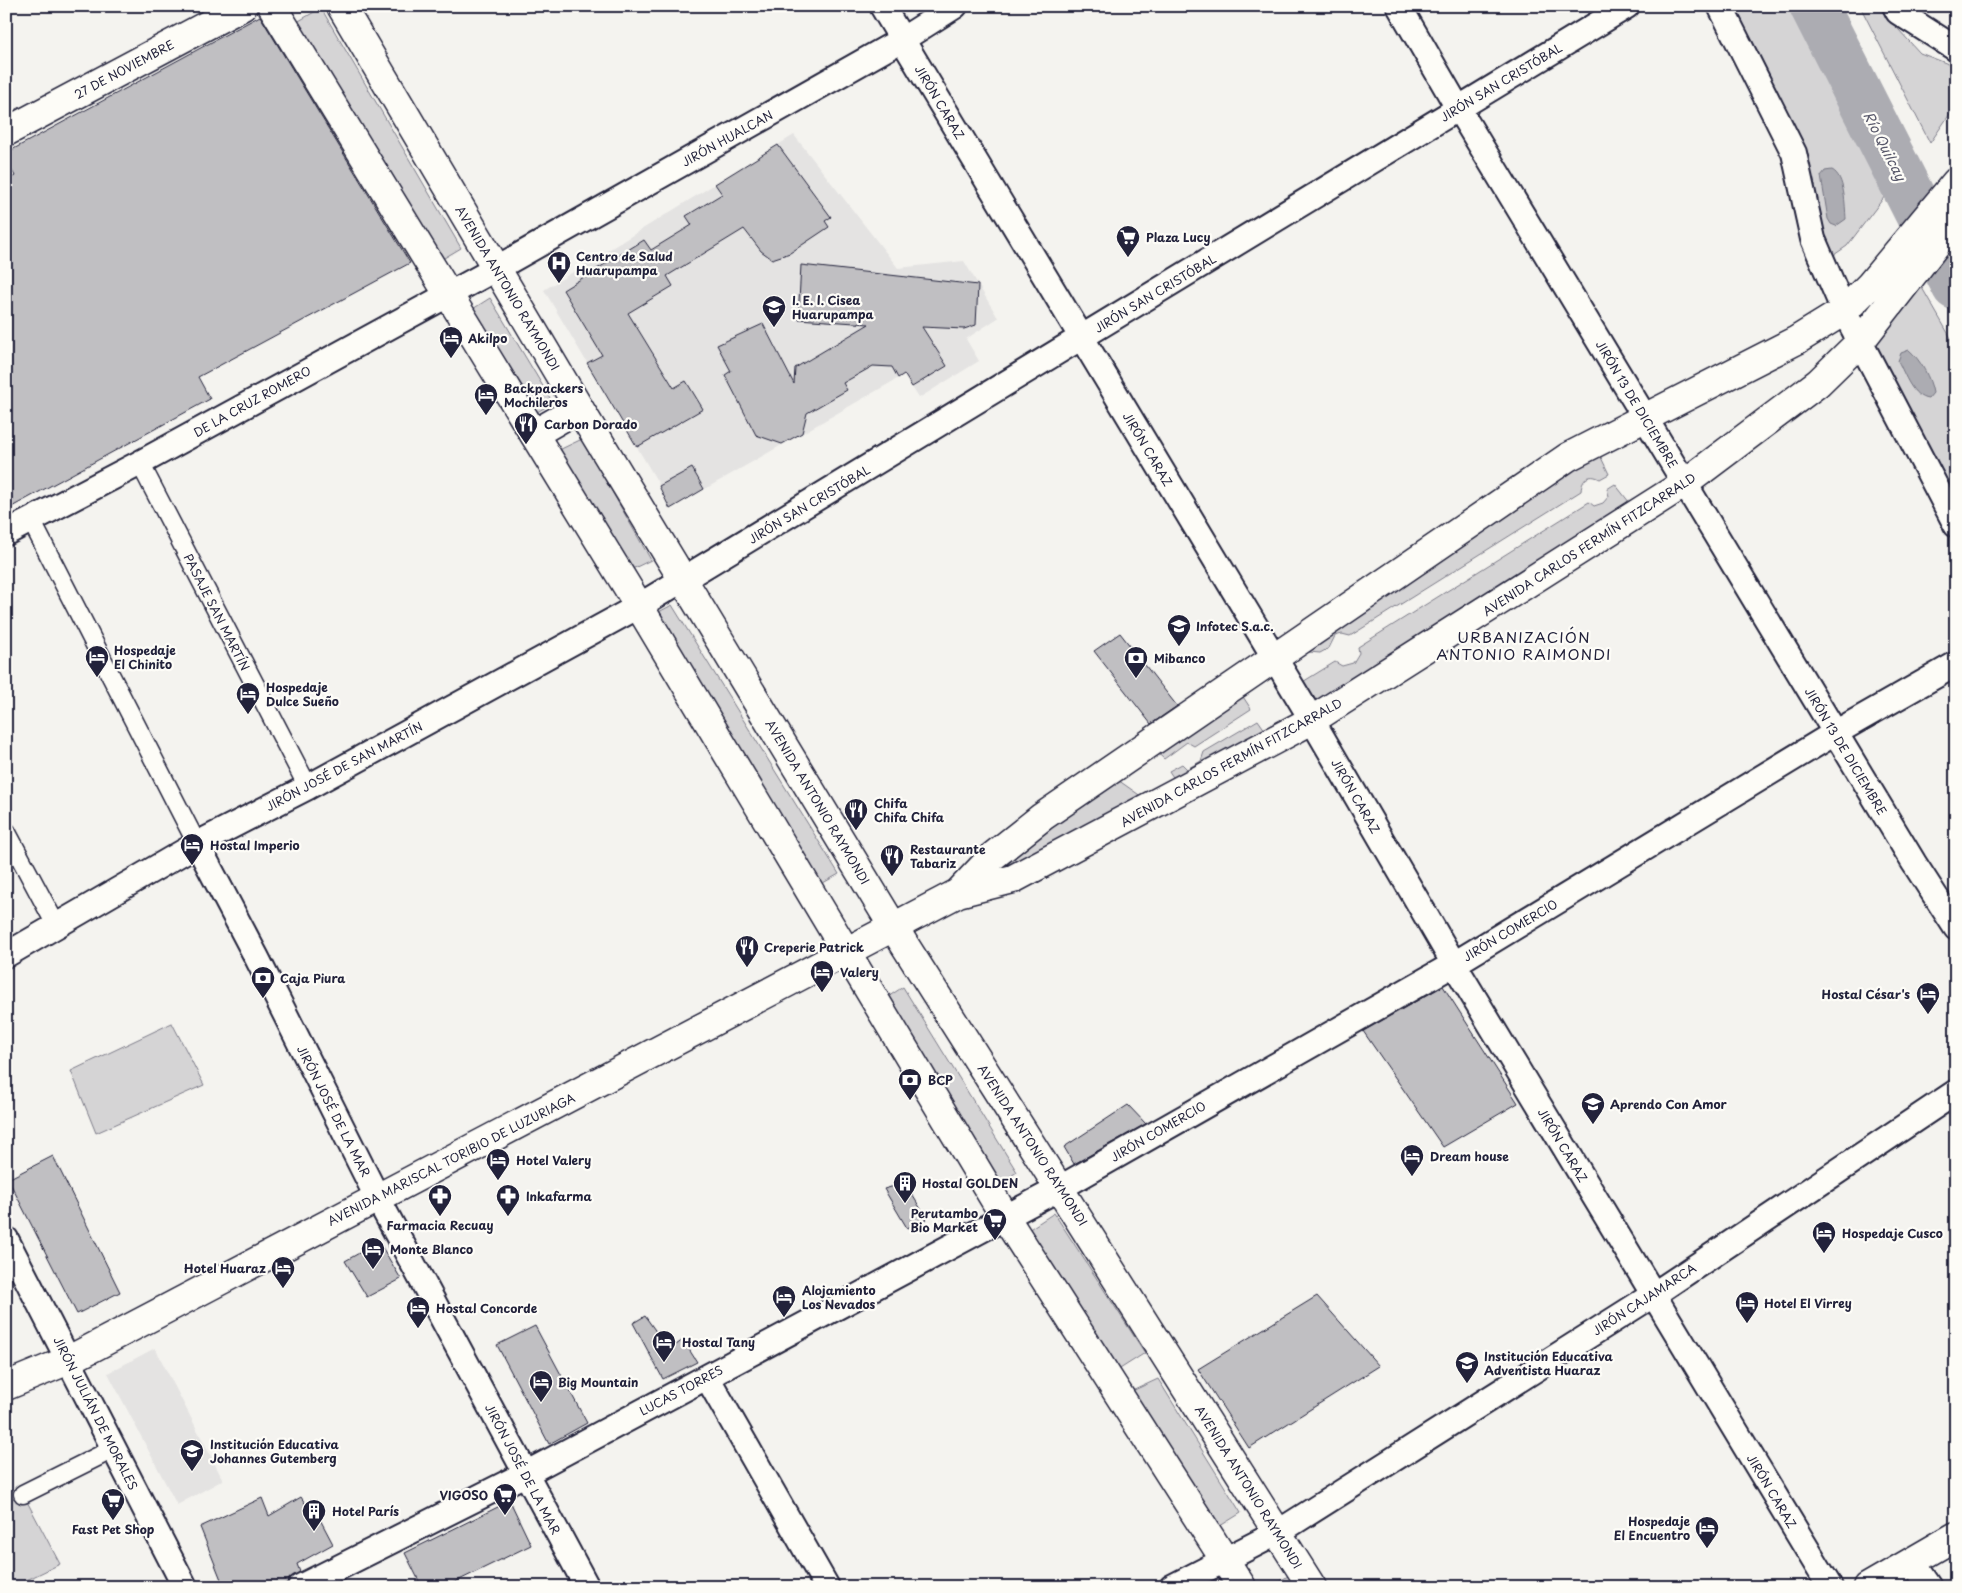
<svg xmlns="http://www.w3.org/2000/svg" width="1962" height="1593" font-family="'Playpen Sans',sans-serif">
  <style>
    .built { fill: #e4e3e2 }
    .green { fill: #d5d4d5; stroke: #7c7b88 }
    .water { fill: #acacb2; stroke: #757582 }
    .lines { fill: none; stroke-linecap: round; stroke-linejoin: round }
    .river { stroke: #acacb2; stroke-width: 49 }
    .building { fill: #c0bfc2; stroke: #22223b }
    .pedestrian-casing { stroke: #22223b; stroke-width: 21 }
    .minor-casing { stroke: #22223b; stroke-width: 28 }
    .tertiary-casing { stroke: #22223b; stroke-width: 31 }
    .secondary-casing { stroke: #22223b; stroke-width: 31 }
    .primary-casing { stroke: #22223b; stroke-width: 31 }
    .pedestrian { stroke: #fdfcf7; stroke-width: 18 }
    .minor { stroke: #fdfcf7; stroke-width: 24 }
    .tertiary { stroke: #fdfcf7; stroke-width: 28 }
    .secondary { stroke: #fdfcf7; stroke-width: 28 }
    .primary { stroke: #fdfcf7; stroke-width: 28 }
    .labels { text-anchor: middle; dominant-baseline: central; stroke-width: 4.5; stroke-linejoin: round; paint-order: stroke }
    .street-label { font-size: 12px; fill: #22223b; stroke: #fdfcf7 }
    .poi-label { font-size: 12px; font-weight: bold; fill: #22223b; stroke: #fdfcf7; text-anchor: start }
    .water-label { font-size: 14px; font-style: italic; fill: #59596b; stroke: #fdfcf7 }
    .quarter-label { font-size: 15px; letter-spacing: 1px; fill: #22223b; stroke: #fdfcf7 }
  </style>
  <rect width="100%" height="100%" fill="#f4f3ef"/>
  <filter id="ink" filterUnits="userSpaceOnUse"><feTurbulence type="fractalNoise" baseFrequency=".02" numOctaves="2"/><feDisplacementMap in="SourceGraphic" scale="10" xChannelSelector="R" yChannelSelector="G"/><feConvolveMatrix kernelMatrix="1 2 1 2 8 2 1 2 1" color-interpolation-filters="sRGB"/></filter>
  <g filter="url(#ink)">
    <path class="built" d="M 794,135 L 898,268 L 964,261 L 998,318 L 966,339 L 979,361 L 919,398 L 904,375 L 670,509 L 657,481 L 544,290 Z
      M 155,1348 L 223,1480 L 177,1505 L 108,1373 Z"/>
    <path class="green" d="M 1731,6 L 1800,6 L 1836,79 L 1885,196 L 1847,246 L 1828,259 Z
      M 1860,6 L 1877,6 L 1920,53 L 1956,67 L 1956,105 L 1930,143 Z
      M 321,8 L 461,248 L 434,264 L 292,25 Z
      M 1921,286 L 1956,347 L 1956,512 L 1872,346 Z
      M 490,298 L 553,403 L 530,416 L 468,312 Z
      M 582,439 L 651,560 L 628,571 L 557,451 Z
      M 1595,445 L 1609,474 L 1600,479 C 1589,473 1582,479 1581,491 L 1350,636 L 1342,634 L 1335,636 L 1329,648 L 1320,653 L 1287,650 Z
      M 1615,484 L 1633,507 L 1322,713 L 1301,683 L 1335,662 L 1342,666 L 1353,663 L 1359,653 L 1358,647 L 1589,502 L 1594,506 L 1603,503 L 1609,496 L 1607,489 Z
      M 672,605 L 839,874 L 814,888 L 655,614 Z
      M 1236,686 L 1251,709 L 1194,746 L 1187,742 L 1164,759 L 1150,746 Z
      M 1258,720 L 1272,740 L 1180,788 L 1169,771 L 1182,764 L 1187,769 L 1201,761 L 1204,752 Z
      M 1108,773 L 1152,804 L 962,891 Z
      M 903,987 L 1017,1172 L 992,1188 L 880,1002 Z
      M 172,1023 L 204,1085 L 96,1133 L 71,1071 Z
      M 1054,1213 L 1145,1353 L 1112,1374 L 1022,1234 Z
      M 1158,1379 L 1241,1513 L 1212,1531 L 1130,1392 Z
      M 23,1494 L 60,1564 L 12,1587 L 6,1587 L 6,1502 Z
      M 1290,1575 L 1297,1587 L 1269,1587 Z"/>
    <path class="water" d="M 1832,170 C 1845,176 1845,206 1846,219 L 1836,226 L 1831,224 L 1828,219 L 1821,176 L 1825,171 Z
      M 1909,350 C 1920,359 1931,379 1933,393 L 1928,399 C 1912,397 1905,374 1898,361 L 1901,353 Z"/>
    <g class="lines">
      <path class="river" d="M 1814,6 L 1956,286"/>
    </g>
    <path class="building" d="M 260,16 L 410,263 L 198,377 L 210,399 L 6,510 L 6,181 L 15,176 L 6,160 L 6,153 Z
      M 778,145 L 831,217 L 825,221 L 829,227 L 790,253 L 772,259 L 761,251 L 744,229 L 667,276 L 673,286 L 628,313 L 674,388 L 686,381 L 703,409 L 637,447 L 587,363 L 602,355 L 563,290 L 644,240 L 651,250 L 692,225 L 686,216 L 722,194 L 715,184 Z
      M 801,265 L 978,285 L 976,325 L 964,329 L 922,327 L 947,366 L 912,387 L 904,374 L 898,378 L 892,367 L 873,366 L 843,383 L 847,390 L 807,413 L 802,433 L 782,444 L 756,435 L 725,375 L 731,371 L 717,345 L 763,324 L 794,384 L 795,368 L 869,324 L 798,319 Z
      M 692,468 L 704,489 L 670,509 L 659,486 Z
      M 1120,633 L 1177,706 L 1151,724 L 1094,651 Z
      M 1443,986 L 1518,1103 L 1443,1147 L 1363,1031 Z
      M 1128,1105 L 1146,1124 L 1074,1164 L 1064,1147 Z
      M 53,1156 L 120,1292 L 77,1314 L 8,1179 Z
      M 905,1183 L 927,1219 L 907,1228 L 884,1189 Z
      M 379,1242 L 401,1279 L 367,1297 L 345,1261 Z
      M 1317,1296 L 1379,1366 L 1249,1448 L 1198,1369 Z
      M 645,1316 L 669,1350 L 683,1340 L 697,1362 L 663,1379 L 633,1323 Z
      M 535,1326 L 587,1423 L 549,1444 L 497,1345 Z
      M 301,1497 L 310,1511 L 314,1508 L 333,1544 L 297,1564 L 300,1572 L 281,1587 L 224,1587 L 200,1527 L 262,1498 L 269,1516 Z
      M 510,1501 L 531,1545 L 445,1587 L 422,1587 L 405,1553 Z"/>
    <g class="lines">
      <g class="pedestrian-casing">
        <path id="pedestrian" d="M 140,463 L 308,787
          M 31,520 L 197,844
          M 6,831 L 56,925
          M 23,1494 L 115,1448"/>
      </g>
      <g class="minor-casing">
        <path id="minor" d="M 882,6 L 1312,720 L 1454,964 L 1830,1587
          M 1399,6 L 1458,108 L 1914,863 L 1956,928
          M 1720,6 L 1794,153 L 1813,239 L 1844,311 L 1956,525
          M 1895,6 L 1898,12 L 1956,49
          M 6,533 L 140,463 L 497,268 L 903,39 L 955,6
          M 197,844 L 257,958 L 377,1197 L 587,1587
          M 6,955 L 197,844 L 308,787 L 639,606 L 1627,6
          M 6,1239 L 185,1587
          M 707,1377 L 827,1587
          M 1913,1562 L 1930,1587
          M 300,1587 L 525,1474 L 1060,1188 L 1454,964 L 1835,733 L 1956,664
          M 1172,1587 L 1277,1533 L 1653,1295 L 1956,1092"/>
      </g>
      <g class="tertiary-casing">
        <path id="tertiary" d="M 6,132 L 243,6
          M 534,434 L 579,408
          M 1868,1587 L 1956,1536"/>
      </g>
      <g class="secondary-casing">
        <path id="secondary" d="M 958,893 L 993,856 L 1042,817 L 1568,457 L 1797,340 L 1844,311 L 1870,285 L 1956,182
          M 6,1386 L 69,1360 L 958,893 L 1013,879 L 1312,720 L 1685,483 L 1818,383 L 1860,342 L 1956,219"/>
      </g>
      <g class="primary-casing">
        <path id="primary" d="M 272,6 L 639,606 L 1005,1217 L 1242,1587
          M 341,6 L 579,408 L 894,928 L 1312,1587"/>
      </g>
      <use href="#pedestrian" class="pedestrian"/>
      <use href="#minor" class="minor"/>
      <use href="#tertiary" class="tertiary"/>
      <use href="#secondary" class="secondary"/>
      <use href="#primary" class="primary"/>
    </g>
  </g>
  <defs>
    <g id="supermarket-pin" transform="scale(1.25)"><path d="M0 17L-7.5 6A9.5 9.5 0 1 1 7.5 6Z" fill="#22223b" stroke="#fdfcf7"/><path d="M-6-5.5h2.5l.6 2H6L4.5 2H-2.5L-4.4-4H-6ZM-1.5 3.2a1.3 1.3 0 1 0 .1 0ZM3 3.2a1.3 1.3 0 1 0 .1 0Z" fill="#fff"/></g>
    <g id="hospital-pin" transform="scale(1.25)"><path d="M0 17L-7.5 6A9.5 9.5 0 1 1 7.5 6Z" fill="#22223b" stroke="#fdfcf7"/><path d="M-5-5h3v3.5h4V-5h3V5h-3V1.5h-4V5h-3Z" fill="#fff"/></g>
    <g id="school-pin" transform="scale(1.25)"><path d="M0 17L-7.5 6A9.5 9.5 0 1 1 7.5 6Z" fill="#22223b" stroke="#fdfcf7"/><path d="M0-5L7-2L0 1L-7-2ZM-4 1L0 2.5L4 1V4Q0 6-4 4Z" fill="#fff"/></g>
    <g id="hotel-pin" transform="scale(1.25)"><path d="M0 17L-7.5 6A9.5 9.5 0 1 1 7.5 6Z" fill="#22223b" stroke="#fdfcf7"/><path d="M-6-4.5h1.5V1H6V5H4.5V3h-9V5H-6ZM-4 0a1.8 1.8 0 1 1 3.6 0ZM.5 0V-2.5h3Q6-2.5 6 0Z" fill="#fff"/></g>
    <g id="restaurant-pin" transform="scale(1.25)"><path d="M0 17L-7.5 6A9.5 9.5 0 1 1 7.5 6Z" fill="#22223b" stroke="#fdfcf7"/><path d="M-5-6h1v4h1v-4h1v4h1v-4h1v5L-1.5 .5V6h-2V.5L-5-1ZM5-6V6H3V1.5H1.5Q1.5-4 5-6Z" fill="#fff"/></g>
    <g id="bank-pin" transform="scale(1.25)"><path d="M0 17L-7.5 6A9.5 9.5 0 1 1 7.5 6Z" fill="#22223b" stroke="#fdfcf7"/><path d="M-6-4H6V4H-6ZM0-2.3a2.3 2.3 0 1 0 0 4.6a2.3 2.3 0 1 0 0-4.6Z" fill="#fff"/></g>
    <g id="building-pin" transform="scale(1.25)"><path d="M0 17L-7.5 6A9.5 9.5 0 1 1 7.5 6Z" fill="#22223b" stroke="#fdfcf7"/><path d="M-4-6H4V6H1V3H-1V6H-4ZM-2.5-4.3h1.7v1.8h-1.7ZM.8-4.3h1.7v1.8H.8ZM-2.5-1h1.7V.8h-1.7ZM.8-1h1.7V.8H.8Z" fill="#fff"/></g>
    <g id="pharmacy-pin" transform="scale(1.25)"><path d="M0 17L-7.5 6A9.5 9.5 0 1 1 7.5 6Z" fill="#22223b" stroke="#fdfcf7"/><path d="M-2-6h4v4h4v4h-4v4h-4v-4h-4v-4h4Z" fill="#fff"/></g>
  </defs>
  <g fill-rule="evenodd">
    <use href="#supermarket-pin" x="1128" y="237"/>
    <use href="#hospital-pin" x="559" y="263"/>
    <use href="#school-pin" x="774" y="307"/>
    <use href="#hotel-pin" x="451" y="338"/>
    <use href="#hotel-pin" x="486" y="395"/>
    <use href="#restaurant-pin" x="526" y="424"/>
    <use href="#school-pin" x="1179" y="626"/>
    <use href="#hotel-pin" x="97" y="657"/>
    <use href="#bank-pin" x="1136" y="658"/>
    <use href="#hotel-pin" x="248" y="694"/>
    <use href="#restaurant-pin" x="856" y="810"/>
    <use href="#hotel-pin" x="192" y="845"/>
    <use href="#restaurant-pin" x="892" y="856"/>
    <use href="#restaurant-pin" x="747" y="947"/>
    <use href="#hotel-pin" x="822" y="972"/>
    <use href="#bank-pin" x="263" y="978"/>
    <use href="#hotel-pin" x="1928" y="994"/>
    <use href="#bank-pin" x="910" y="1080"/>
    <use href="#school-pin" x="1593" y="1104"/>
    <use href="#hotel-pin" x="1412" y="1156"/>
    <use href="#hotel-pin" x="498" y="1160"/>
    <use href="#building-pin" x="905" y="1183"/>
    <use href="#pharmacy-pin" x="440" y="1196"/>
    <use href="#pharmacy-pin" x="508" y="1196"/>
    <use href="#supermarket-pin" x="995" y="1220"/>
    <use href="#hotel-pin" x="1824" y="1233"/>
    <use href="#hotel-pin" x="373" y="1249"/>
    <use href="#hotel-pin" x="283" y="1268"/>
    <use href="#hotel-pin" x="784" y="1297"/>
    <use href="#hotel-pin" x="1747" y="1303"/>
    <use href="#hotel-pin" x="418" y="1308"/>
    <use href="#hotel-pin" x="664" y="1342"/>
    <use href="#school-pin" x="1467" y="1363"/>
    <use href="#hotel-pin" x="541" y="1382"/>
    <use href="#school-pin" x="192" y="1451"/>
    <use href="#supermarket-pin" x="505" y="1495"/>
    <use href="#supermarket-pin" x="113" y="1500"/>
    <use href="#building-pin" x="314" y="1511"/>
    <use href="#hotel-pin" x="1707" y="1528"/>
  </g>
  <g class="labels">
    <g class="street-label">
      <text transform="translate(124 69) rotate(-28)">27 DE NOVIEMBRE</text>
      <text transform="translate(1501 82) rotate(-31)">JIRÓN SAN CRISTÓBAL</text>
      <text transform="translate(940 102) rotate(59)">JIRÓN CARAZ</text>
      <text transform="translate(727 138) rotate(-29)">JIRÓN HUALCAN</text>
      <text transform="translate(508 288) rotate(59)">AVENIDA ANTONIO RAYMONDI</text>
      <text transform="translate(1155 293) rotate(-31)">JIRÓN SAN CRISTÓBAL</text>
      <text transform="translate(252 401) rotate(-29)">DE LA CRUZ ROMERO</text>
      <text transform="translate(1637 404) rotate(59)">JIRÓN 13 DE DICIEMBRE</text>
      <text transform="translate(1148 449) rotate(59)">JIRÓN CARAZ</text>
      <text transform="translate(809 504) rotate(-31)">JIRÓN SAN CRISTÓBAL</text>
      <text transform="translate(1589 544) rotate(-33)">AVENIDA CARLOS FERMÍN FITZCARRALD</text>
      <text transform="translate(217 612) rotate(63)">PASAJE SAN MARTÍN</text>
      <text transform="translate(1846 751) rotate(59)">JIRÓN 13 DE DICIEMBRE</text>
      <text transform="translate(1231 762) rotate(-29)">AVENIDA CARLOS FERMÍN FITZCARRALD</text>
      <text transform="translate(344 766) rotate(-28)">JIRÓN JOSÉ DE SAN MARTÍN</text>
      <text transform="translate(1356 796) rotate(60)">JIRÓN CARAZ</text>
      <text transform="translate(818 802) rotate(59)">AVENIDA ANTONIO RAYMONDI</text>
      <text transform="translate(1510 930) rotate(-31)">JIRÓN COMERCIO</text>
      <text transform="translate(334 1111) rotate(63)">JIRÓN JOSÉ DE LA MAR</text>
      <text transform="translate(1158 1131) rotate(-30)">JIRÓN COMERCIO</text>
      <text transform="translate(1033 1145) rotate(57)">AVENIDA ANTONIO RAYMONDI</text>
      <text transform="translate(1563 1145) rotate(59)">JIRÓN CARAZ</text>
      <text transform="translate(451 1159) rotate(-27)">AVENIDA MARISCAL TORIBIO DE LUZURIAGA</text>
      <text transform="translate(1644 1299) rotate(-33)">JIRÓN CAJAMARCA</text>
      <text transform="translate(681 1390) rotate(-28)">LUCAS TORRES</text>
      <text transform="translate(96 1413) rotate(63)">JIRÓN JULIÁN DE MORALES</text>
      <text transform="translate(523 1469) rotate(62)">JIRÓN JOSÉ DE LA MAR</text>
      <text transform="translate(1249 1487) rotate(58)">AVENIDA ANTONIO RAYMONDI</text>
      <text transform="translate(1772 1491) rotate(59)">JIRÓN CARAZ</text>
    </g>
    <g class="poi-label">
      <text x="1146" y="237">Plaza Lucy</text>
      <text x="576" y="256">Centro de Salud<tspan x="576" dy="14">Huarupampa</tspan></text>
      <text x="792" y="300">I. E. I. Cisea<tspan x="792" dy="14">Huarupampa</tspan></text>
      <text x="468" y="338">Akilpo</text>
      <text x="504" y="388">Backpackers<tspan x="504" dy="14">Mochileros</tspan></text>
      <text x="544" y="424">Carbon Dorado</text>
      <text x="1196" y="626">Infotec S.a.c.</text>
      <text x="114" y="650">Hospedaje<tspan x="114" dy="14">El Chinito</tspan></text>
      <text x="1154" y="658">Mibanco</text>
      <text x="266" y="687">Hospedaje<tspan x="266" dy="14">Dulce Sueño</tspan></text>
      <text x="874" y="803">Chifa<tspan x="874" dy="14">Chifa Chifa</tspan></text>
      <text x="210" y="845">Hostal Imperio</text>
      <text x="910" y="849">Restaurante<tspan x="910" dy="14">Tabariz</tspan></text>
      <text x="764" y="947">Creperie Patrick</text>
      <text x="840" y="972">Valery</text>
      <text x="280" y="978">Caja Piura</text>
      <text x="1910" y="994" text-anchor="end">Hostal César's</text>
      <text x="928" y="1080">BCP</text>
      <text x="1610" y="1104">Aprendo Con Amor</text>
      <text x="1430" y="1156">Dream house</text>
      <text x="516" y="1160">Hotel Valery</text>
      <text x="922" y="1183">Hostal GOLDEN</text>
      <text x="526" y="1196">Inkafarma</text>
      <text x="978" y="1213" text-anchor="end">Perutambo<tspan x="978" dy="14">Bio Market</tspan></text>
      <text x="440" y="1225" text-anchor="middle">Farmacia Recuay</text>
      <text x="1842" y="1233">Hospedaje Cusco</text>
      <text x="390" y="1249">Monte Blanco</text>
      <text x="266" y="1268" text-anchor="end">Hotel Huaraz</text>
      <text x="802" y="1290">Alojamiento<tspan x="802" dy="14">Los Nevados</tspan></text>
      <text x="1764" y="1303">Hotel El Virrey</text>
      <text x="436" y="1308">Hostal Concorde</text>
      <text x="682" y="1342">Hostal Tany</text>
      <text x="1484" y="1356">Institución Educativa<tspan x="1484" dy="14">Adventista Huaraz</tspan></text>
      <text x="558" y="1382">Big Mountain</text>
      <text x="210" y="1444">Institución Educativa<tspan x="210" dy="14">Johannes Gutemberg</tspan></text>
      <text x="488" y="1495" text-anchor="end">VIGOSO</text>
      <text x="332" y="1511">Hotel París</text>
      <text x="1690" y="1521" text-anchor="end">Hospedaje<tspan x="1690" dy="14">El Encuentro</tspan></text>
      <text x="113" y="1529" text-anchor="middle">Fast Pet Shop</text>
    </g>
    <g class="water-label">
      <text transform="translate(1885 146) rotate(63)">Río Quilcay</text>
    </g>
    <g class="quarter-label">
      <text x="1524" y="636">URBANIZACIÓN<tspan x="1524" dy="17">ANTONIO RAIMONDI</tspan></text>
    </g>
  </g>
  <rect width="1962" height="1593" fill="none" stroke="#fdfcf7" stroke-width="25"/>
  <rect x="12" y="12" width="1937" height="1568" fill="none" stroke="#22223b" stroke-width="2" filter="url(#ink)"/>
</svg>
